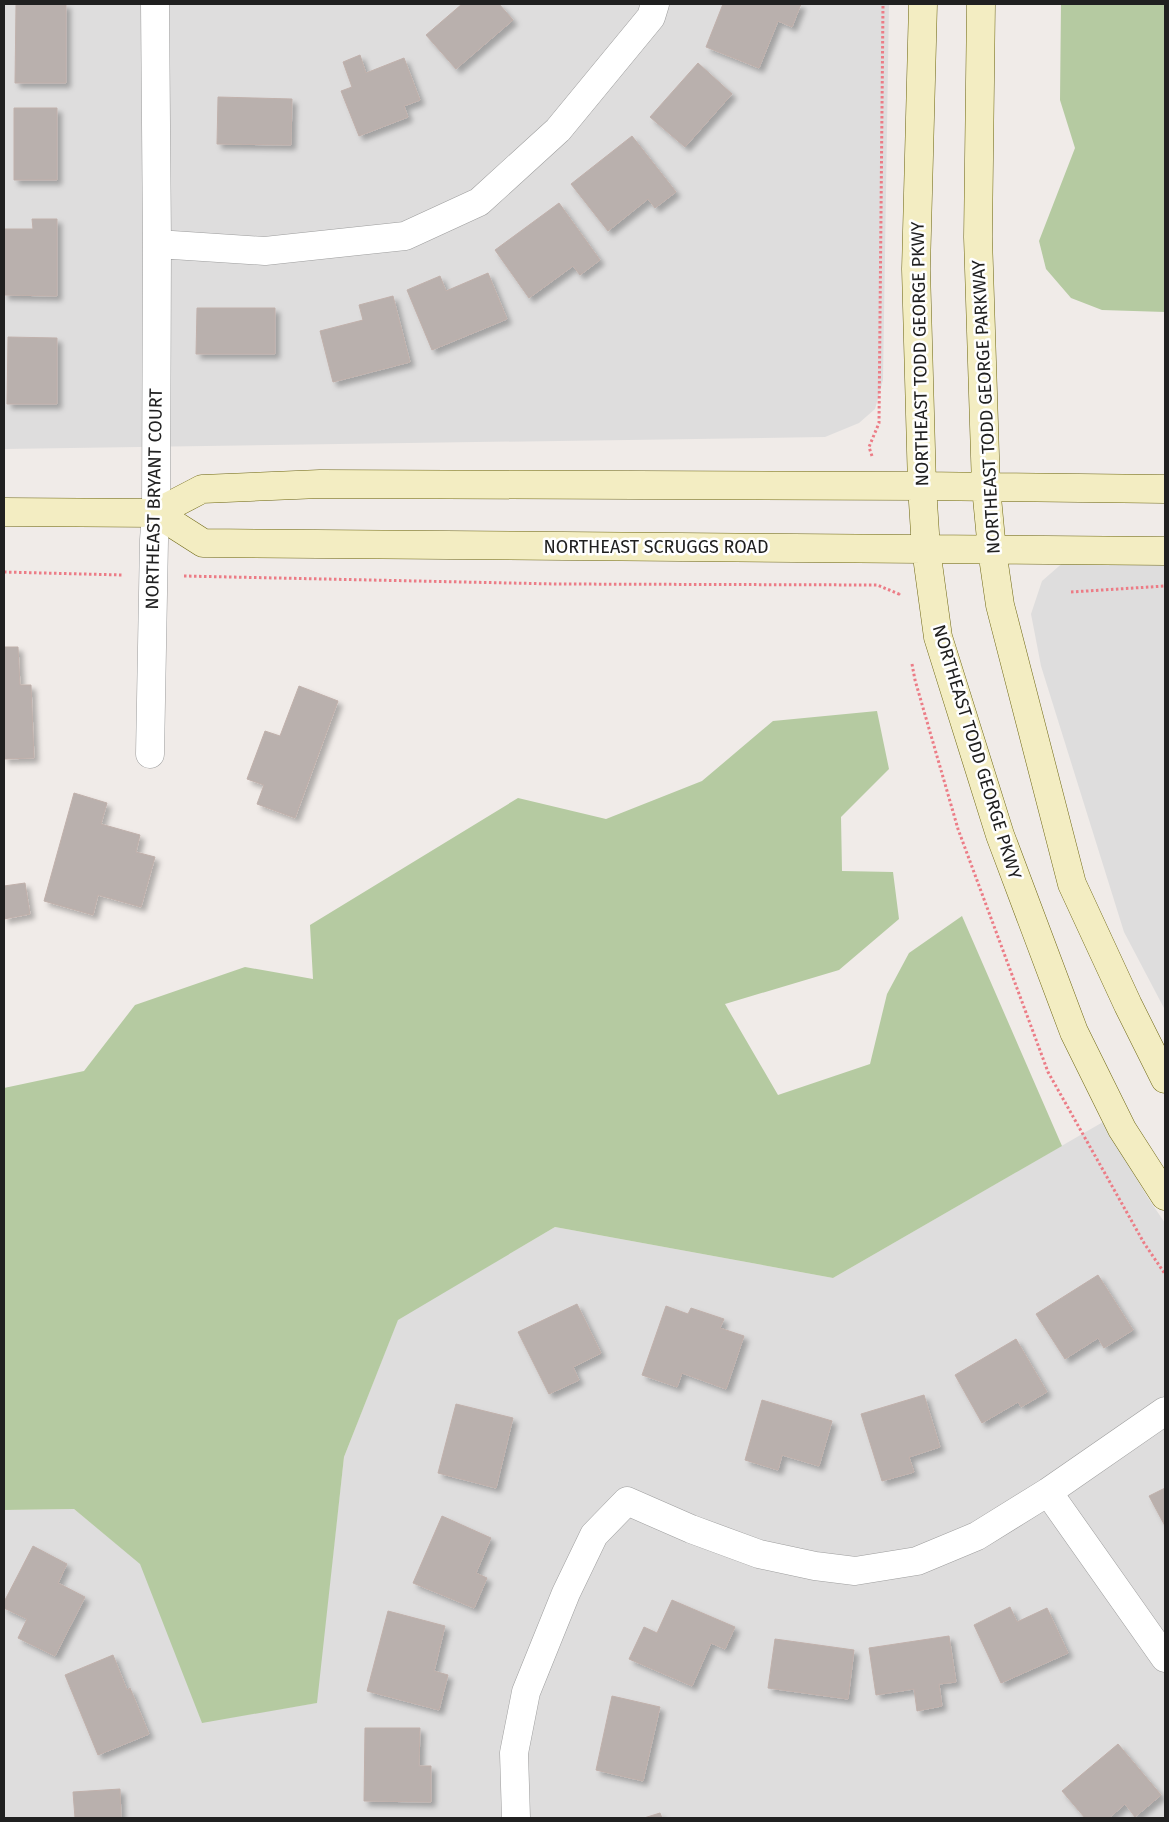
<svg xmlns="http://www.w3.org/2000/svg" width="1169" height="1822" font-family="'Fira Sans',sans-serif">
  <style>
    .residential { fill: #dedddd }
    .forest { fill: #b5caa1 }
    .building { fill: #b9b0ad; stroke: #c0b0ab; filter: url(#shadow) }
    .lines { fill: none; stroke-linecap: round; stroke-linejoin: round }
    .street-casing { stroke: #9d9d9d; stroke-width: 29 }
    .secondary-casing { stroke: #6d6611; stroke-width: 29 }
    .path { stroke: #ec7c86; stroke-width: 3; stroke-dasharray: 2.5 2.5; stroke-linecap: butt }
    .street { stroke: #fff; stroke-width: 28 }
    .secondary { stroke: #f3edc2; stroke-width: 28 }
    .labels { text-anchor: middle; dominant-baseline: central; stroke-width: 5; stroke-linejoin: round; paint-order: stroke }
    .street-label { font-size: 18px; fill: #202020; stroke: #fff }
  </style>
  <defs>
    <filter id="shadow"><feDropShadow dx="4.5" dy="4.5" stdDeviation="2.5" flood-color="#0004"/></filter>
  </defs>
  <rect width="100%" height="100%" fill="#f0ebe8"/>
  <path class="residential" d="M 4,4 L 889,4 L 883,380 L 875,409 L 859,423 L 825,437 L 4,449 Z
    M 1165,548 L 1165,1010 L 1124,932 L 1041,666 L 1031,614 L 1042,581 L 1066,560 Z
    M 1103,1122 L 1148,1198 L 1165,1223 L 1165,1818 L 4,1818 L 4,1510 L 74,1509 L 141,1564 L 202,1722 L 316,1703 L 344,1457 L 398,1319 L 555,1227 L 833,1278 Z"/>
  <path class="forest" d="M 1061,4 L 1165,4 L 1165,312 L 1102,310 L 1071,298 L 1046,269 L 1039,241 L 1075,148 L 1060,100 Z
    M 877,711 L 889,769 L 841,817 L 842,871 L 893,872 L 899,919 L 839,970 L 725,1004 L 778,1095 L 870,1064 L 887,994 L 909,953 L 962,916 L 1062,1146 L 833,1278 L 555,1227 L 398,1320 L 344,1457 L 317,1703 L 202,1723 L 140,1564 L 74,1509 L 4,1510 L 4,1088 L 84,1071 L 135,1005 L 245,967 L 313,979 L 310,925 L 518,798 L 606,819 L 702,781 L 773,721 Z"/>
  <path class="building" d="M 16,4 L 66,4 L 66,83 L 15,83 Z
    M 462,4 L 499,4 L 513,20 L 456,69 L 426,35 Z
    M 723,4 L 801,4 L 792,27 L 778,21 L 759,68 L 706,47 Z
    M 360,55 L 366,73 L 404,58 L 420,100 L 404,106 L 408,117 L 359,136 L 341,91 L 352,87 L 343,62 Z
    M 698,63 L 732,94 L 685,147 L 650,117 Z
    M 218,97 L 292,99 L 291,145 L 217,144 Z
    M 14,108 L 57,108 L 57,180 L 14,180 Z
    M 632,136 L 676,192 L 655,208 L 648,199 L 608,231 L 571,184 Z
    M 559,203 L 600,260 L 580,275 L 573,266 L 529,298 L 495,250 Z
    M 32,219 L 57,219 L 57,296 L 4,295 L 4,229 L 33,229 Z
    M 488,273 L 507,319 L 432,350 L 407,290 L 440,276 L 446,291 Z
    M 393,296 L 410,362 L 333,382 L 320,331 L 363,320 L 359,305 Z
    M 197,308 L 275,308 L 275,354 L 196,354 Z
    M 8,337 L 57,338 L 57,404 L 7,404 Z
    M 4,647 L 18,647 L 20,685 L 31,685 L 34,758 L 4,759 Z
    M 299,686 L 338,701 L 295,818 L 257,804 L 264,785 L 247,779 L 265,731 L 280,736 Z
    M 74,793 L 107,803 L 101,824 L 140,835 L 136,852 L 155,857 L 141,907 L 98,895 L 93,915 L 44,901 Z
    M 25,883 L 30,914 L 4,919 L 4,886 Z
    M 1098,1275 L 1133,1330 L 1104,1348 L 1098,1338 L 1065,1359 L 1036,1314 Z
    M 577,1304 L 601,1353 L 573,1367 L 579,1380 L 549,1394 L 518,1332 Z
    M 666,1306 L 688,1314 L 691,1308 L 724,1319 L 720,1328 L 744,1336 L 726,1389 L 682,1373 L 677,1387 L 642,1375 Z
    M 1016,1339 L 1047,1392 L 1021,1407 L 1018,1402 L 982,1423 L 955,1375 Z
    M 924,1395 L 940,1447 L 909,1457 L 914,1472 L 882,1481 L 861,1414 Z
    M 762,1400 L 832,1421 L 819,1466 L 782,1455 L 778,1470 L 745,1460 Z
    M 456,1404 L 513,1418 L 496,1488 L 438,1473 Z
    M 1165,1488 L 1165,1526 L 1149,1496 Z
    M 442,1516 L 491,1538 L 476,1573 L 487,1578 L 474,1608 L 413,1583 Z
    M 33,1546 L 67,1564 L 58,1583 L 85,1597 L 55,1656 L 18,1638 L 27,1619 L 4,1608 L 4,1602 Z
    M 672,1600 L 735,1627 L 725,1649 L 711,1643 L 692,1686 L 629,1659 L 644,1627 L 657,1633 Z
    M 1010,1607 L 1017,1622 L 1047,1608 L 1068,1653 L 1001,1683 L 974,1625 Z
    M 388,1611 L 445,1626 L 434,1671 L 448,1675 L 439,1710 L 367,1691 Z
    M 949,1636 L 956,1682 L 939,1684 L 942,1706 L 917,1711 L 914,1689 L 876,1695 L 869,1648 Z
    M 775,1639 L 854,1650 L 848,1699 L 768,1688 Z
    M 113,1655 L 127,1690 L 130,1688 L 149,1734 L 98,1755 L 65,1675 Z
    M 612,1696 L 660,1707 L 643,1781 L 596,1770 Z
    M 365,1728 L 420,1728 L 419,1766 L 431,1766 L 431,1802 L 364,1801 Z
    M 1118,1744 L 1161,1795 L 1135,1817 L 1125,1804 L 1109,1818 L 1085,1818 L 1062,1791 Z
    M 120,1789 L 121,1818 L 75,1818 L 73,1792 Z
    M 660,1813 L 662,1818 L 644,1818 Z"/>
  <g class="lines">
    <g class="street-casing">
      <path id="street" d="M 157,244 L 265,251 L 405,236 L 479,202 L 558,130 L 651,17 L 655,4
        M 150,754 L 154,540 L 156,513 L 157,244 L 155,4
        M 1048,1492 L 1165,1658
        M 516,1818 L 514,1753 L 526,1692 L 566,1593 L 594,1535 L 627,1501 L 691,1529 L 759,1554 L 815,1566 L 855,1571 L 917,1561 L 977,1536 L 1048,1492 L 1165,1411"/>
    </g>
    <g class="secondary-casing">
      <path id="secondary" d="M 923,4 L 916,269 L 922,486 L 926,549 L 938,637 L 1000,835 L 1074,1032 L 1122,1129 L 1165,1196
        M 981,4 L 978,237 L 986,487 L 992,550 L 1000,605 L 1072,884 L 1128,1005 L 1165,1079
        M 4,512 L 156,513 L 202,489 L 320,484 L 922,486 L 1165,489
        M 156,513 L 203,543 L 1165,551"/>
    </g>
    <path class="path" d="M 872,456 L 869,447 L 879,423 L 883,4
      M 4,572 L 123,575
      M 184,576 L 556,584 L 877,585 L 899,594 L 899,592
      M 1071,592 L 1165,586
      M 912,664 L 915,680 L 958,829 L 1048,1072 L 1144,1243 L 1165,1274"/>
    <use href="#street" class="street"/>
    <use href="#secondary" class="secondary"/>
  </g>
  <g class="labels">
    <g class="street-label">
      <text transform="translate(920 354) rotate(-91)">NORTHEAST TODD GEORGE PKWY</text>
      <text transform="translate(986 407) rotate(-93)">NORTHEAST TODD GEORGE PARKWAY</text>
      <text transform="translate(154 499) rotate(-89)">NORTHEAST BRYANT COURT</text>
      <text x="656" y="547">NORTHEAST SCRUGGS ROAD</text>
      <text transform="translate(977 752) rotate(73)">NORTHEAST TODD GEORGE PKWY</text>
    </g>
  </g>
  <rect width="1169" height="1822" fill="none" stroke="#202020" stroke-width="10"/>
</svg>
